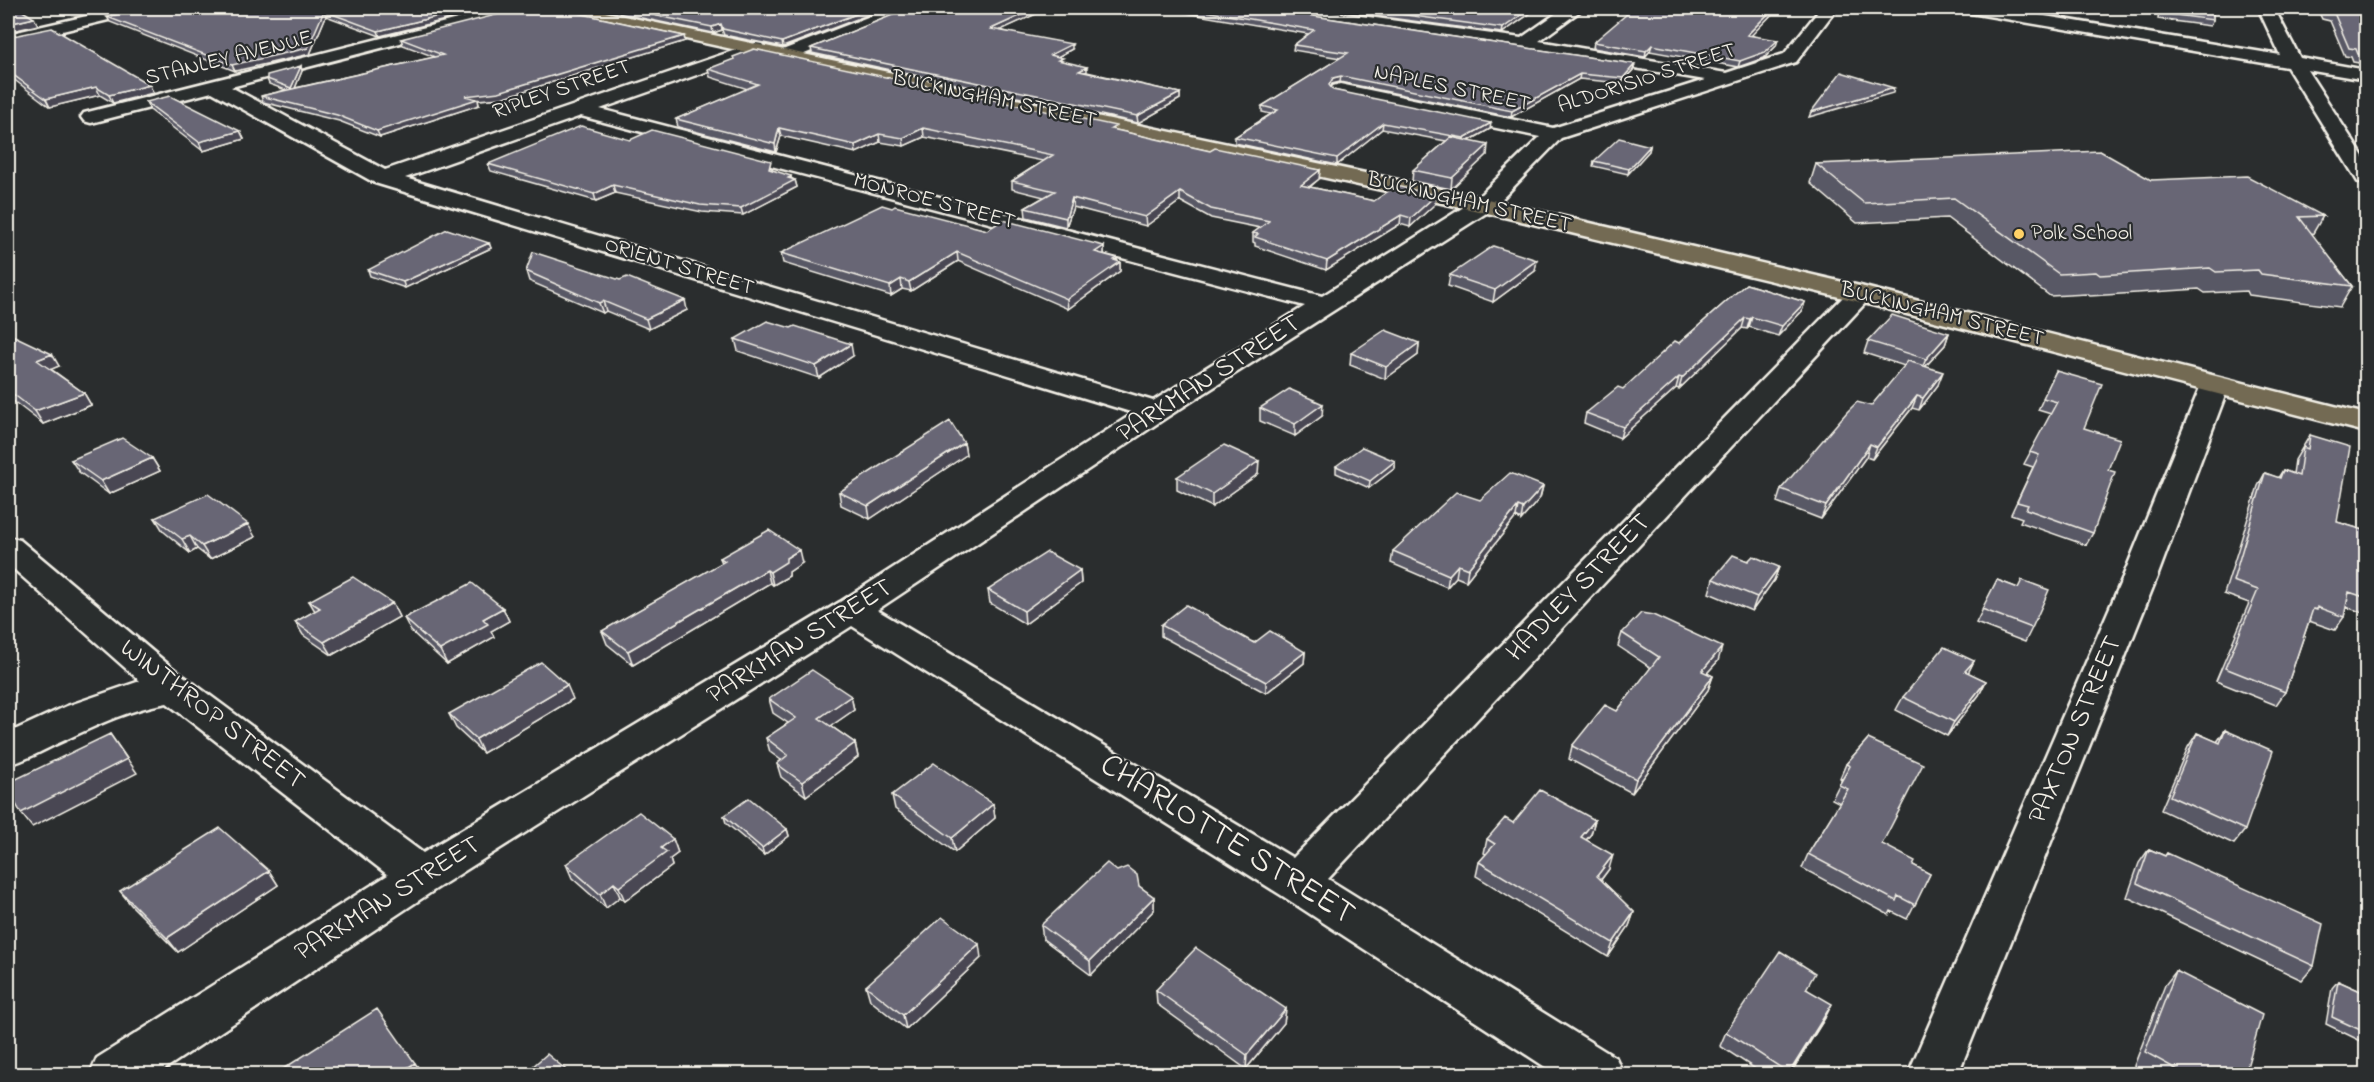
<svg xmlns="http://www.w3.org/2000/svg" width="2374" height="1082" font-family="'Indie Flower',sans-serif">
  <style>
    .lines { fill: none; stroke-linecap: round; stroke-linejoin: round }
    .minor-casing { stroke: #f4f1e8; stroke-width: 5 }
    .major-casing { stroke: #f4f1e8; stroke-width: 5 }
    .minor { fill: #2a2d2e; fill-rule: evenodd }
    .major { fill: #736b52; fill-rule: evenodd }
    .wall { fill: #595865; stroke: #f4f1e8; stroke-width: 1.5 }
    .shaded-wall { fill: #484752; stroke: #f4f1e8; stroke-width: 1.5 }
    .building { fill: #676675; stroke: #f4f1e8; stroke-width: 1.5 }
    .poi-dot { fill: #ffd166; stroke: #2a2d2e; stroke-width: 2 }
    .labels { text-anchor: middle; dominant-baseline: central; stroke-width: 4.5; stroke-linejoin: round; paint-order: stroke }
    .far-street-label { font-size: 22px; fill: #f4f1e8; stroke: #2a2d2e }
    .far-poi-label { font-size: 22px; fill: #f4f1e8; stroke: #2a2d2e; text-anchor: start }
    .street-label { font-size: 27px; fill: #f4f1e8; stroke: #2a2d2e }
    .near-street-label { font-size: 33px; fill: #f4f1e8; stroke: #2a2d2e }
  </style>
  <rect width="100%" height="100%" fill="#2a2d2e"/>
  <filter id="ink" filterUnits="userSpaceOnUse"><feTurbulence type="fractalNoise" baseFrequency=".0167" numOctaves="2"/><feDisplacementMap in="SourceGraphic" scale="12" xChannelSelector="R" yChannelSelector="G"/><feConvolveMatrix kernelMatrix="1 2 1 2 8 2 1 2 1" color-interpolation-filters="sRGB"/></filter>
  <g filter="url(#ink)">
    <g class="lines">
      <g class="minor-casing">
        <path id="minor" d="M 122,8 L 148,8 L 146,11 L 8,44 L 8,34 Z
          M 501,8 L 526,8 L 524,11 L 231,87 L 385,170 L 756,43 L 762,44 L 765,48 L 762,52 L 600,109 L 1322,296 L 1475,200 L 1540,137 L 1340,96 L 1333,94 L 1331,90 L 1333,86 L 1340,84 L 1553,128 L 1705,80 L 1524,49 L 1273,13 L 1267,11 L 1265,8 L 1303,8 L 1521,38 L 1564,8 L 1582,8 L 1580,11 L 1539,41 L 1726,73 L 1784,54 L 1821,8 L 1837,8 L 1796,62 L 1561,138 L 1491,210 L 1167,417 L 877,610 L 1293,858 L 1851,289 L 1860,286 L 1869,289 L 1873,294 L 1869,299 L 1328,879 L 1616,1058 L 1623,1074 L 1556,1074 L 1281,895 L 852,626 L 436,889 L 157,1074 L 90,1074 L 97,1058 L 388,875 L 167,703 C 130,709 97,725 63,741 C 45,749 27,760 8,765 L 8,733 L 67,706 L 140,681 L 8,564 L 8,537 L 20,540 L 170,666 L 423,853 L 840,602 L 1134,413 L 375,183 L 212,92 L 91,123 L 84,121 L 81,117 L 84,113 ZM 581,116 L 1305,306 L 1153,401 L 405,178 Z
          M 891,8 L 912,8 L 910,11 L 792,59 L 780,59 L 777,55 L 780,51 Z
          M 1963,8 L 1997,8 L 2280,55 L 2258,8 L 2274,8 L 2300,58 L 2366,70 L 2366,80 L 2307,70 L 2366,161 L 2366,183 L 2358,182 L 2355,177 L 2287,67 L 1971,13 Z
          M 2215,377 L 2225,379 L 2229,385 L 2157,577 L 1958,1074 L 1908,1074 L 2123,577 L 2201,385 L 2205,379 Z"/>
      </g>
      <g class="major-casing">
        <path id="major" d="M 558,8 L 586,8 L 1483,198 L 1860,286 L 2366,414 L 2366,432 L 1856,301 L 1483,212 L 566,13 Z"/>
      </g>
      <use href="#minor" class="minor"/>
      <use href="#major" class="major"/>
    </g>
    <path class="wall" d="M 74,8 L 114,8 L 88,13 Z
      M 494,8 L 380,36 L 326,16 L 310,54 L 235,71 L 110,22 L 107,17 Z
      M 594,8 L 886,8 L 783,47 L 724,35 L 722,30 L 713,33 Z
      M 910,8 L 1049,8 L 1000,30 L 1072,49 L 1058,57 L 1063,62 L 1087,72 L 1180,93 L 1180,99 L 1138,123 L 812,53 L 811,48 Z
      M 1157,8 L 1266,8 L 1273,10 L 1635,64 L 1633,70 L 1621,83 L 1579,79 L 1511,117 L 1340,82 L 1332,84 L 1331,87 L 1333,90 L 1490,129 L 1469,141 L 1487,155 L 1451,189 L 1412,181 L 1413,170 L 1446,141 L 1382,129 L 1337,165 L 1235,143 L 1235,137 L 1271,114 L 1262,112 L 1262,106 L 1340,58 L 1293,50 L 1294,45 L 1308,34 Z
      M 1316,8 L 1538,8 L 1502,33 Z
      M 1778,8 L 1751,35 L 1776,46 L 1764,58 L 1738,67 L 1650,51 L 1645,57 L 1593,48 L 1594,42 Z
      M 2159,8 L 2213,8 L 2213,20 L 2210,26 L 2158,19 Z
      M 2317,8 L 2339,8 L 2367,10 L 2367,66 L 2366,64 L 2353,62 L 2351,57 L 2345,56 L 2330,21 L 2322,19 Z
      M 564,10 L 684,36 L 685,41 L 501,98 L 478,100 L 479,105 L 380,137 L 339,121 L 263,102 L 261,96 L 286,90 L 269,84 L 267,79 L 302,71 L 295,88 L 435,57 L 403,45 L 401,39 Z
      M 8,37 L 153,93 L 113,103 L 100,95 L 50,107 L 8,75 Z
      M 708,69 L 1116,130 L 1210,151 L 1320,170 L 1319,179 L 1310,187 L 1374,201 L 1436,195 L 1435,204 L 1410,227 L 1400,224 L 1326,270 L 1255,246 L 1255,243 L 1253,242 L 1253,233 L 1260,228 L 1211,218 L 1180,201 L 1146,226 L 1073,207 L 1066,227 L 1026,217 L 1025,208 L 1044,197 L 1012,189 L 1012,181 L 1043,161 L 924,137 L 904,146 L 880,142 L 856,153 L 781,136 L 776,152 L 678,127 L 676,119 L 748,89 L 710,77 Z
      M 146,102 L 240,131 L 244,139 L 203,151 L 150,110 Z
      M 630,140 L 772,168 L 772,170 L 795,180 L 797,187 L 743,215 L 702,212 L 615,193 L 596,201 L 491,171 L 488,164 Z
      M 1650,146 L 1649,151 L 1628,174 L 1593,166 L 1594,161 Z
      M 1816,164 L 2151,180 L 2323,216 L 2312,235 L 2352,286 L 2340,307 L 2249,295 L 2247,291 L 2205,293 L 2199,289 L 2090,296 L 2087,294 L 2050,296 L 1947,218 L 1857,223 L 1810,183 Z
      M 892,208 L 987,230 L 1104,246 L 1104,255 L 1117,258 L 1117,261 L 1120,262 L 1120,271 L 1068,309 L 958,261 L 911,291 L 902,289 L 891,296 L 783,263 L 781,253 Z
      M 489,243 L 491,248 L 405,288 L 370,276 L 368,270 Z
      M 526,271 L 687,310 L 649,329 L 606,311 L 603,313 L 529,281 Z
      M 1535,271 L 1493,302 L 1448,286 L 1450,275 Z
      M 1746,284 L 1805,302 L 1802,311 L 1778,336 L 1749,327 L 1747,329 L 1742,328 L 1679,389 L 1676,388 L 1620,438 L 1584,423 L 1586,413 L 1623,389 L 1679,343 Z
      M 8,333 L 59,366 L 51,369 L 84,393 L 91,405 L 43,424 L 8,397 Z
      M 1949,333 L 1945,345 L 1925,367 L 1938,385 L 1919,410 L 1912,408 L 1872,459 L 1866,457 L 1821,519 L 1777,502 L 1781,489 L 1871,406 L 1905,366 L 1864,353 L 1868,341 Z
      M 735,339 L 853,356 L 819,378 L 738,351 Z
      M 1419,343 L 1418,355 L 1385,379 L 1350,365 L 1351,353 Z
      M 2056,371 L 2084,428 L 2108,470 L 2093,533 L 2086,545 L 2020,522 L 2022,518 L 2011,514 L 2033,467 L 2024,464 L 2051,414 L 2038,410 Z
      M 1260,408 L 1322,416 L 1295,436 L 1260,421 Z
      M 2310,435 L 2337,522 L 2367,531 L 2367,604 L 2361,612 L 2346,607 L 2344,617 L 2335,630 L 2309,621 L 2285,692 L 2276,705 L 2216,681 L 2249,603 L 2224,594 L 2258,486 L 2265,473 L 2278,478 L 2283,470 L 2293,474 L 2295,460 Z
      M 964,443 L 966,455 L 870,519 L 841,505 L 839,492 Z
      M 152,458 L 160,471 L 109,494 L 79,472 L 71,460 Z
      M 1395,461 L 1395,468 L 1369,488 L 1336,473 L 1336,466 Z
      M 1258,474 L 1212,507 L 1177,490 L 1177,477 Z
      M 1543,486 L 1540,498 L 1521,520 L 1516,517 L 1466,581 L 1456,577 L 1447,587 L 1391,563 L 1393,551 L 1480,500 Z
      M 155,518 L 255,537 L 210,559 L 197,549 L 190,553 L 163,531 Z
      M 720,558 L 802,563 L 789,572 L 789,576 L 773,585 L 770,583 L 633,665 L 607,644 L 602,631 L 722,563 Z
      M 1748,561 L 1779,567 L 1774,580 L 1752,611 L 1709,593 L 1713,579 Z
      M 1080,570 L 1081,583 L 1025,624 L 990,603 L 988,590 Z
      M 1997,580 L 2018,588 L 2032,628 L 2025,642 L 1976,623 Z
      M 309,601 L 392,603 L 399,617 L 332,655 L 303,635 L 295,622 L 315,611 Z
      M 503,608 L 509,621 L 491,631 L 494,637 L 447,664 L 411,631 L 404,618 Z
      M 1161,625 L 1305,652 L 1304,663 L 1266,693 L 1161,636 Z
      M 1622,633 L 1718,661 L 1707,673 L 1713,676 L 1708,690 L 1632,793 L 1569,759 L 1572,746 L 1617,711 L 1651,668 L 1618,646 Z
      M 1974,661 L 1968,673 L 1986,681 L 1979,695 L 1947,736 L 1896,710 L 1903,697 Z
      M 851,696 L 854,710 L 831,726 L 855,743 L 858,757 L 806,796 L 781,777 L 777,764 L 781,760 L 770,752 L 766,738 L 788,723 L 773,713 L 769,699 Z
      M 573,699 L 483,753 L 456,728 L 449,714 Z
      M 2225,730 L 2245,830 L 2234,844 L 2161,810 L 2188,747 L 2197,733 L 2217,742 Z
      M 1868,739 L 1882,844 L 1913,865 L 1930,874 L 1907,919 L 1891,911 L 1889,915 L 1802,868 L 1808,854 L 1840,803 L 1832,799 L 1842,779 L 1840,778 L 1846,764 Z
      M 892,795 L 993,804 L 995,818 L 955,852 L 895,809 Z
      M 724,816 L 787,829 L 789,836 L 764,855 L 726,823 Z
      M 1595,820 L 1591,834 L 1586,840 L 1609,869 L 1601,880 L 1634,912 L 1629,926 L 1608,957 L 1476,876 L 1479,862 L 1486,854 L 1484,853 L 1487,839 L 1513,823 Z
      M 673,839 L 678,853 L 670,859 L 672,866 L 625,901 L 620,897 L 606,908 L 572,878 L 566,864 Z
      M 2149,849 L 2165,856 L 2167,853 L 2314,966 L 2302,980 L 2127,897 L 2139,863 Z
      M 269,871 L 278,885 L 178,952 L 131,905 L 120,891 Z
      M 1139,886 L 1154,897 L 1154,910 L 1091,975 L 1043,939 L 1041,925 Z
      M 981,958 L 906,1029 L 870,1000 L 866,986 Z
      M 2176,971 L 2245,1074 L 2149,1074 L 2134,1066 L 2165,985 Z
      M 2338,981 L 2367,994 L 2367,1044 L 2326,1024 L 2332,988 Z
      M 1807,989 L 1825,1018 L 1790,1074 L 1763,1074 L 1720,1046 L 1726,1032 Z
      M 1156,990 L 1286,1009 L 1284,1023 L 1246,1069 L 1157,1004 Z"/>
    <path class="shaded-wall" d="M 86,8 L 114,8 L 88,13 Z
      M 471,8 L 494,8 L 380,36 L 378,31 Z
      M 872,8 L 886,8 L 783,47 L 782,42 Z
      M 1037,8 L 1049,8 L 992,34 L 991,29 Z
      M 1531,8 L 1538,8 L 1502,33 L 1503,28 Z
      M 1774,8 L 1778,8 L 1746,41 L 1747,35 Z
      M 324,11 L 326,16 L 310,54 L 235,71 L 232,65 Z
      M 34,18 L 38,25 L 8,32 L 8,24 Z
      M 721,24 L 722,30 L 713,33 L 712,27 Z
      M 684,36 L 685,41 L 501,98 L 478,100 L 479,105 L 380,137 L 377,131 L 465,96 Z
      M 1778,40 L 1776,46 L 1764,58 L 1738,67 L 1740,61 Z
      M 1072,44 L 1072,49 L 1050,61 L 1050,55 Z
      M 1652,45 L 1650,51 L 1645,57 L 1646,51 Z
      M 1635,64 L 1633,70 L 1621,83 L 1623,78 Z
      M 301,66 L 302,71 L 293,93 L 291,88 Z
      M 1087,67 L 1087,72 L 1079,71 Z
      M 1580,74 L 1579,79 L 1511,117 L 1512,111 Z
      M 1341,76 L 1340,82 L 1332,84 L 1329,91 L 1329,85 L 1333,78 Z
      M 150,85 L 153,93 L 113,103 L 109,95 Z
      M 96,87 L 100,95 L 50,107 L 46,99 Z
      M 1894,88 L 1893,93 L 1809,117 L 1811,112 Z
      M 1180,93 L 1180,99 L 1138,123 L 1137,116 Z
      M 1383,123 L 1382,129 L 1337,165 L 1337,158 Z
      M 1491,123 L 1490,129 L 1463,144 L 1464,138 Z
      M 779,128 L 781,136 L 776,152 L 775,144 Z
      M 923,128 L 924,137 L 904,146 L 903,138 Z
      M 240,131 L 244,139 L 203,151 L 199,142 Z
      M 879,134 L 880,142 L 856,153 L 855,145 Z
      M 1488,145 L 1487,155 L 1451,189 L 1452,178 Z
      M 1650,146 L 1649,151 L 1628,174 L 1629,169 Z
      M 1320,170 L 1319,179 L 1301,193 L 1301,185 Z
      M 791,176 L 792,181 L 795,180 L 797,187 L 743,215 L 741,208 Z
      M 613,185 L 615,193 L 596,201 L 594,194 Z
      M 1180,192 L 1180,201 L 1146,226 L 1145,217 Z
      M 1436,195 L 1435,204 L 1410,227 L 1411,218 Z
      M 1072,198 L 1073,207 L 1066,227 L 1066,218 Z
      M 1401,215 L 1400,224 L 1326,270 L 1327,261 Z
      M 489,243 L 491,248 L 405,288 L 403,282 Z
      M 1104,246 L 1104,256 L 1095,252 Z
      M 957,252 L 958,261 L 911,291 L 909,282 Z
      M 1117,258 L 1117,264 L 1120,262 L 1120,271 L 1068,309 L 1067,299 Z
      M 1537,260 L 1535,271 L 1493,302 L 1495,290 Z
      M 901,279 L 902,289 L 891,296 L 890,286 Z
      M 685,300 L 687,310 L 649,329 L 646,319 Z
      M 603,301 L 606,311 L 603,313 L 599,303 Z
      M 1805,302 L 1802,311 L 1778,336 L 1782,326 Z
      M 1752,317 L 1749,327 L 1747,329 L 1750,319 Z
      M 1745,318 L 1742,328 L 1679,389 L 1682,378 Z
      M 1949,333 L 1945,345 L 1921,371 L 1926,359 Z
      M 1419,343 L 1418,355 L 1385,379 L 1386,367 Z
      M 851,344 L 853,356 L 819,378 L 816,366 Z
      M 52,354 L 59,366 L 45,372 L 37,360 Z
      M 1943,372 L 1938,385 L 1919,410 L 1923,398 Z
      M 1679,377 L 1676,388 L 1620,438 L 1623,427 Z
      M 84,393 L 91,405 L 43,424 L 35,411 Z
      M 1917,396 L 1912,408 L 1872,459 L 1877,447 Z
      M 1323,404 L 1322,416 L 1295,436 L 1295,424 Z
      M 964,443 L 966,455 L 870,519 L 868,506 Z
      M 1870,444 L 1866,457 L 1821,519 L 1826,506 Z
      M 152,458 L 160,471 L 109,494 L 101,481 Z
      M 1259,461 L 1258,474 L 1212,507 L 1212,494 Z
      M 1395,461 L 1395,468 L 1369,488 L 1370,481 Z
      M 1543,486 L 1540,498 L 1521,520 L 1523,508 Z
      M 1518,506 L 1516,517 L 1466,581 L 1468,569 Z
      M 248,524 L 255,537 L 210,559 L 202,546 Z
      M 190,536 L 197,549 L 190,553 L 182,539 Z
      M 799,550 L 802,563 L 789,572 L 789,576 L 773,585 L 770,572 L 786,558 Z
      M 1458,565 L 1456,577 L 1447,587 L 1449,575 Z
      M 1779,567 L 1774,580 L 1752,611 L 1757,597 Z
      M 767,570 L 770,583 L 633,665 L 628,651 Z
      M 1080,570 L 1081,583 L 1025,624 L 1024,611 Z
      M 392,603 L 399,617 L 332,655 L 324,642 Z
      M 503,608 L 509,621 L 491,631 L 494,637 L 447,664 L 440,650 L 483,619 Z
      M 1722,647 L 1718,661 L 1697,684 L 1702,671 Z
      M 1305,652 L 1304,663 L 1266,693 L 1266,682 Z
      M 1974,661 L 1967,675 L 1965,671 Z
      M 1713,676 L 1708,690 L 1632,793 L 1636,779 Z
      M 1986,681 L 1979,695 L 1947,736 L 1954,722 Z
      M 567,685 L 573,699 L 483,753 L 476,739 Z
      M 851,696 L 854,710 L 822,732 L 819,718 Z
      M 110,734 L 137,773 L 32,827 L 21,813 Z
      M 855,743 L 858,757 L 806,796 L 802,782 Z
      M 993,804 L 995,818 L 955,852 L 952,838 Z
      M 1595,820 L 1591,834 L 1577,851 L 1581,837 Z
      M 787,829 L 789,836 L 764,855 L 762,848 Z
      M 673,839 L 678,853 L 670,859 L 672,866 L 625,901 L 619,887 L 661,848 Z
      M 1613,855 L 1609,869 L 1593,890 L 1597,876 Z
      M 269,871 L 278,885 L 178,952 L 167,938 Z
      M 614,883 L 620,897 L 606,908 L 600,894 Z
      M 1154,897 L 1154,910 L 1091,975 L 1090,961 Z
      M 1634,912 L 1629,926 L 1608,957 L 1613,943 Z
      M 979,944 L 981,958 L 906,1029 L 903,1015 Z
      M 1832,1004 L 1825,1018 L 1790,1074 L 1789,1074 Z
      M 1286,1009 L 1284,1023 L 1246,1069 L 1247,1055 Z
      M 415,1063 L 423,1074 L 398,1074 Z"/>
    <path class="building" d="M 144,8 L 471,8 L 378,31 L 324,11 L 308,48 L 232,65 L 107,17 Z
      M 523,8 L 560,8 L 564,10 L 684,36 L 499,92 L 465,96 L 477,99 L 377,131 L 337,115 L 261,96 L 443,55 L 401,39 Z
      M 618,8 L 872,8 L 782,42 L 723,29 L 721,24 L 712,27 Z
      M 910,8 L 1037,8 L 991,29 L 1072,44 L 1050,55 L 1063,58 L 1058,60 L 1087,67 L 1079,71 L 1180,93 L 1137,116 L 811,48 Z
      M 1187,8 L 1266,8 L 1273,10 L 1635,64 L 1623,78 L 1580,74 L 1512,111 L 1341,76 L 1333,78 L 1329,85 L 1333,90 L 1491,123 L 1464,138 L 1383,123 L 1337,158 L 1235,137 L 1278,110 L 1262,106 L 1348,53 L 1294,45 L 1314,30 Z
      M 1354,8 L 1531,8 L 1503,28 Z
      M 1634,8 L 1774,8 L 1747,35 L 1778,40 L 1765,52 L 1740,61 L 1652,45 L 1646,51 L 1594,42 Z
      M 2161,8 L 2213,8 L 2213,20 L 2161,13 Z
      M 2325,8 L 2339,8 L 2367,10 L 2367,55 L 2358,54 L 2356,49 L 2349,48 L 2334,13 L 2326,11 Z
      M 21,10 L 34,18 L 8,24 L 8,13 Z
      M 52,28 L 150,85 L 109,95 L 96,87 L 46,99 L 8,71 L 8,37 Z
      M 754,49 L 1116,126 L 1111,129 L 1210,151 L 1215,148 L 1320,170 L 1301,185 L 1374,201 L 1396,186 L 1436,195 L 1411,218 L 1401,215 L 1327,261 L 1255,237 L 1258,234 L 1253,233 L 1269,221 L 1211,209 L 1180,192 L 1145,217 L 1072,198 L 1066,218 L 1025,208 L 1055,191 L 1012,181 L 1053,155 L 923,128 L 903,138 L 879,134 L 855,145 L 779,128 L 775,144 L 676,119 L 758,84 L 708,69 L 734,59 L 733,57 Z
      M 301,66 L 291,88 L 267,79 L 267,75 Z
      M 1841,72 L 1894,88 L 1811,112 Z
      M 170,96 L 240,131 L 199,142 L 146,102 Z
      M 581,126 L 630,140 L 652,130 L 771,161 L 769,169 L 791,176 L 788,178 L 795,180 L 741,208 L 700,205 L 613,185 L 594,194 L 488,164 Z
      M 1451,137 L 1488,145 L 1452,178 L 1413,170 Z
      M 1619,138 L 1650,146 L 1629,169 L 1594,161 Z
      M 2100,151 L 2151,180 L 2247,176 L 2323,216 L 2299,217 L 2352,286 L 2261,274 L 2258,270 L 2216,272 L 2210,268 L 2100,275 L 2096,272 L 2059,274 L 1954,198 L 1864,203 L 1816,164 Z
      M 882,205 L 892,208 L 895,206 L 987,230 L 1003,220 L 1104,246 L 1095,252 L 1117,258 L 1114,260 L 1120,262 L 1067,299 L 957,252 L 909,282 L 901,279 L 890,286 L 781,253 Z
      M 447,229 L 489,243 L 403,282 L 368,270 Z
      M 1493,246 L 1537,260 L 1495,290 L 1450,275 Z
      M 533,252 L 620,280 L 627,277 L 685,300 L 646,319 L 603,301 L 599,303 L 526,271 Z
      M 1746,284 L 1805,302 L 1782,326 L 1752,317 L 1750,319 L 1745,318 L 1682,378 L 1679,377 L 1623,427 L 1586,413 L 1618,387 L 1623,389 L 1675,341 L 1679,343 Z
      M 1892,315 L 1949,333 L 1926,359 L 1868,341 Z
      M 767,321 L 791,328 L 795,326 L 851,344 L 816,366 L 735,339 Z
      M 1385,330 L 1419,343 L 1386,367 L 1351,353 Z
      M 8,333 L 52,354 L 37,360 L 84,393 L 35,411 L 8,390 Z
      M 1908,361 L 1943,372 L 1923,398 L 1917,396 L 1877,447 L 1870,444 L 1826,506 L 1781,489 L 1847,412 L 1857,402 L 1871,406 Z
      M 2056,371 L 2102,384 L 2084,428 L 2120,439 L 2108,470 L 2115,472 L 2093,533 L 2026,509 L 2028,505 L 2017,502 L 2039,455 L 2030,452 L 2057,402 L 2043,398 Z
      M 1289,389 L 1323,404 L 1295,424 L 1260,408 Z
      M 950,421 L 964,443 L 868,506 L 839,492 Z
      M 2310,435 L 2350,447 L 2337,522 L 2367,531 L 2367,598 L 2349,592 L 2344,617 L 2317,607 L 2317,610 L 2313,609 L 2285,692 L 2225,668 L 2258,590 L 2233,581 L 2265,473 L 2280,478 L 2283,470 L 2299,476 L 2303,447 L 2308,449 Z
      M 122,438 L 152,458 L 101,481 L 71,460 Z
      M 1224,445 L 1259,461 L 1212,494 L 1177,477 Z
      M 1362,447 L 1395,461 L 1370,481 L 1336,466 Z
      M 1510,473 L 1543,486 L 1523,508 L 1518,506 L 1468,569 L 1458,565 L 1449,575 L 1393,551 L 1456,492 L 1480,500 Z
      M 208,494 L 248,524 L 202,546 L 190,536 L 182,539 L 155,518 Z
      M 769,530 L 799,550 L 786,558 L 786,562 L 770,572 L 767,570 L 628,651 L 602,631 L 725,561 L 720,558 Z
      M 1047,552 L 1080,570 L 1024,611 L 988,590 Z
      M 1733,555 L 1748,561 L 1753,556 L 1779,567 L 1757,597 L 1713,579 Z
      M 353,577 L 392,603 L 324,642 L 295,622 L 320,608 L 309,601 Z
      M 1997,580 L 2018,588 L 2022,580 L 2049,590 L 2032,628 L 1982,609 Z
      M 472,583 L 503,608 L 483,619 L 488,624 L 440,650 L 404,618 Z
      M 1186,605 L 1254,643 L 1270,631 L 1305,652 L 1266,682 L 1161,625 Z
      M 1641,613 L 1653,615 L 1722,647 L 1702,671 L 1713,676 L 1636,779 L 1572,746 L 1605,705 L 1617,711 L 1659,657 L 1622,633 Z
      M 1944,647 L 1974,661 L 1965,671 L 1986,681 L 1954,722 L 1903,697 Z
      M 541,662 L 567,685 L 476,739 L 449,714 Z
      M 812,670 L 851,696 L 819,718 L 855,743 L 802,782 L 777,764 L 788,755 L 766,738 L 796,718 L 769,699 Z
      M 2225,730 L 2273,751 L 2245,830 L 2170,796 L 2197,733 L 2220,743 Z
      M 110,734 L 127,759 L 21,813 L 8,790 L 8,783 Z
      M 1868,739 L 1923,764 L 1882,844 L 1915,861 L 1913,865 L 1930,874 L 1915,905 L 1898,896 L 1896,901 L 1808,854 L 1848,789 L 1839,785 L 1850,766 L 1846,764 Z
      M 934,763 L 993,804 L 952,838 L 892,795 Z
      M 1540,790 L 1595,820 L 1581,837 L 1613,855 L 1597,876 L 1634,912 L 1613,943 L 1479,862 L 1495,844 L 1487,839 L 1505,818 L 1513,823 Z
      M 749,798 L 787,829 L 762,848 L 724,816 Z
      M 639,812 L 673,839 L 661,848 L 667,852 L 619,887 L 614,883 L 600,894 L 566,864 Z
      M 220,828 L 269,871 L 167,938 L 120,891 Z
      M 2149,849 L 2165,856 L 2167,853 L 2323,924 L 2314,966 L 2137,883 Z
      M 1107,863 L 1117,871 L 1127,867 L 1137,875 L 1139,886 L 1154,897 L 1090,961 L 1041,925 Z
      M 942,917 L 979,944 L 903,1015 L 866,986 Z
      M 1196,948 L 1286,1009 L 1247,1055 L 1156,990 Z
      M 1780,951 L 1815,973 L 1806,989 L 1832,1004 L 1789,1073 L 1726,1032 Z
      M 2176,971 L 2262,1015 L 2245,1074 L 2185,1074 L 2145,1052 Z
      M 2338,981 L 2367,994 L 2367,1033 L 2332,1017 Z
      M 377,1009 L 415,1063 L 398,1074 L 275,1074 Z
      M 547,1054 L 571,1074 L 524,1074 Z"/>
  </g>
  <circle class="poi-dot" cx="2019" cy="234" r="6"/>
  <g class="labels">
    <g class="far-street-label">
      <text transform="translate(229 59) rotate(-14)">STANLEY AVENUE</text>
      <text transform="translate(1647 79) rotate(-18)">ALDORISIO STREET</text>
      <text transform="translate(1452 89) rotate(12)">NAPLES STREET</text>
      <text transform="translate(562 90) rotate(-19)">RIPLEY STREET</text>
      <text transform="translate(994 100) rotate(12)">BUCKINGHAM STREET</text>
      <text transform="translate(934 202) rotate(15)">MONROE STREET</text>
      <text transform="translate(1469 203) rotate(13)">BUCKINGHAM STREET</text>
      <text transform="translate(679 267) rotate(17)">ORIENT STREET</text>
      <text transform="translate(1942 315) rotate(14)">BUCKINGHAM STREET</text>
    </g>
    <g class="far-poi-label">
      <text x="2031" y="234">Polk School</text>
    </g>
    <g class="street-label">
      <text transform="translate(1209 379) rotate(-33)">PARKMAN STREET</text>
      <text transform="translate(1579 588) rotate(-46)">HADLEY STREET</text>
      <text transform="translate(800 642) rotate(-32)">PARKMAN STREET</text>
      <text transform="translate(212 715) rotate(38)">WINTHROP STREET</text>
      <text transform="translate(2076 730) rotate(-67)">PAXTON STREET</text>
      <text transform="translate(388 899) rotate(-32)">PARKMAN STREET</text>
    </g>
    <g class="near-street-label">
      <text transform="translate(1227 840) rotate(32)">CHARLOTTE STREET</text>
    </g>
  </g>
  <rect width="2374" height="1082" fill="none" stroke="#2a2d2e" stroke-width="30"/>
  <rect x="15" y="15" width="2344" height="1052" fill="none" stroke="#f4f1e8" stroke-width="2" filter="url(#ink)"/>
</svg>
